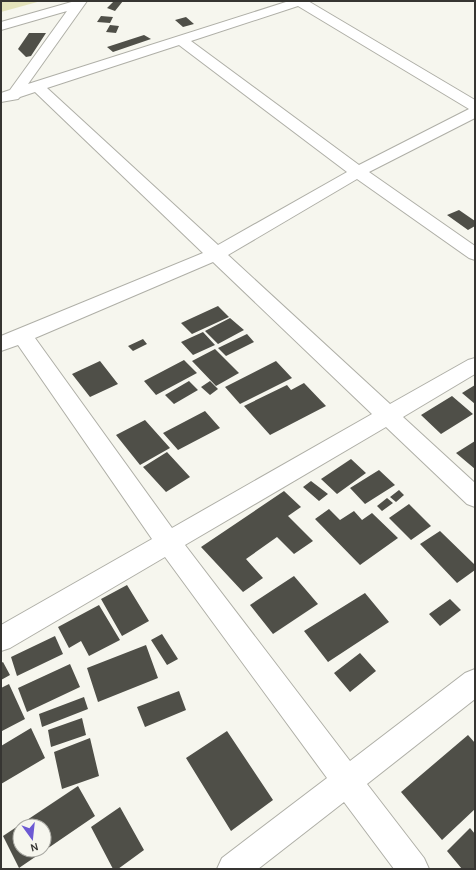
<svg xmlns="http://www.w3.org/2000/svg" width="476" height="870" font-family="Karla,sans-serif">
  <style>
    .green { fill: #e4e3bb }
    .building { fill: #4f4f48; fill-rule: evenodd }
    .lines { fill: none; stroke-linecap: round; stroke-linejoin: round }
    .minor-casing { stroke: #afafa7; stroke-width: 2 }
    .minor { fill: #fff; fill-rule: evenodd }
  </style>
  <rect width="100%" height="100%" fill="#f6f6ee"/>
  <path class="green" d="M 1,1 L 41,1 L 1,12 Z"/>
  <path class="building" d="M 114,1 L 123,1 L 115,11 L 107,8 Z
    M 101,16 L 113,17 L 110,23 L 97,22 Z
    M 186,17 L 194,24 L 183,27 L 175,20 Z
    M 110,25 L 119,26 L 116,33 L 106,32 Z
    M 29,33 L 46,33 L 31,56 L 26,57 L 18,49 Z
    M 144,35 L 151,39 L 113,52 L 107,47 Z
    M 459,210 L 475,221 L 475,226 L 468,230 L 447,215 Z
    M 218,306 L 229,317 L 192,334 L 181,323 Z
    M 230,318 L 244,330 L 218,344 L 205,331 Z
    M 203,332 L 215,345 L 193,355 L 181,342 Z
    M 247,334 L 254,342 L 226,356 L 218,348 Z
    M 143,339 L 147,344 L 133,351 L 128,346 Z
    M 215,349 L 239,373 L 216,386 L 192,361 Z
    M 184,360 L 197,373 L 156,395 L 144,381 Z
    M 100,361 L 118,384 L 90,397 L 72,374 Z
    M 276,361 L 292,378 L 240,404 L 225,387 Z
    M 189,381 L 198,390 L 174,404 L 165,395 Z
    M 210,381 L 218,389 L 210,395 L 201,387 Z
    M 304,383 L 326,406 L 270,435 L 244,406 L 287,385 L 291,390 Z
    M 475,385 L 475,404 L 462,393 Z
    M 452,396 L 473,414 L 441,434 L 421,415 Z
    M 205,411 L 220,428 L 178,450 L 163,433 Z
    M 145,420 L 170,448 L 140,465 L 116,435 Z
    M 475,441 L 475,469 L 456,453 Z
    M 167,452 L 190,477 L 166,492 L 143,467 Z
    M 351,459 L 366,473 L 337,494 L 321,479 Z
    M 379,470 L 395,485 L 365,504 L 350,488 Z
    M 311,481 L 328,494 L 319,501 L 303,487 Z
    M 399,490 L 404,495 L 396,502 L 390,497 Z
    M 284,491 L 301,507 L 288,516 L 313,541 L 294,554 L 277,537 L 246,559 L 263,578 L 243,592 L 201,547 Z
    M 387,498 L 393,503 L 382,511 L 377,506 Z
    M 409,504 L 431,526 L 411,540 L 389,518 Z
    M 329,509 L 340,520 L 354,511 L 362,520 L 372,513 L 398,538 L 360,565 L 315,519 Z
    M 440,531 L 475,565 L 475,570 L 457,583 L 420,544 Z
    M 294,576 L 318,604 L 273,634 L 250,605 Z
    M 127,585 L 149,621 L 122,636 L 101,599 Z
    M 365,593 L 389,622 L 328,662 L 304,631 Z
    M 450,599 L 461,610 L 440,626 L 429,614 Z
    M 99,605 L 120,640 L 89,656 L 81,641 L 69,648 L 58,627 Z
    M 162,634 L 178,659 L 167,665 L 151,640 Z
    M 55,636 L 63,654 L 17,676 L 11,657 Z
    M 146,645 L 158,678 L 98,702 L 87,668 Z
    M 360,653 L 376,671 L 350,692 L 334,673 Z
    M 3,662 L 10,675 L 1,680 L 1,663 Z
    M 70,664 L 80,687 L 27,712 L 18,688 Z
    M 9,684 L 25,719 L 2,731 L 1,688 Z
    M 179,691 L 186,710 L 145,727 L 137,707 Z
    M 84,697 L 88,709 L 42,727 L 39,714 Z
    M 82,718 L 86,735 L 51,747 L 48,730 Z
    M 31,728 L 45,758 L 1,784 L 1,746 Z
    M 227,731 L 273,800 L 231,831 L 186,758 Z
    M 468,735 L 475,743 L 475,809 L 442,840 L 401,792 Z
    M 90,738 L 99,776 L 62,789 L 54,752 Z
    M 78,786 L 95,816 L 19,868 L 3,836 ZM 20,826 L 44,826 L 44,850 L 20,850 Z
    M 120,807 L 144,850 L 118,869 L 113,869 L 91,827 Z
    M 470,828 L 475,834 L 475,869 L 462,869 L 447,851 Z"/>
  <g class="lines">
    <g class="minor-casing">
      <path id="minor" d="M 75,1 L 87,1 L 28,84 L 289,1 L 308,1 L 475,100 L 475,118 L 369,172 L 475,246 L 475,260 L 469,258 L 357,179 L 228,255 L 390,404 L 468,360 L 475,358 L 475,374 L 403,417 L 475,483 L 475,507 L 467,504 L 386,427 L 185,545 L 350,761 L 465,673 L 475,669 L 475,699 L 367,784 L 424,858 L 429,869 L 394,869 L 344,802 L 258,869 L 217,869 L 222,858 L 327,778 L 165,557 L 10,648 L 1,651 L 1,625 L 152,539 L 18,345 L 1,351 L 1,336 L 203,253 L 35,92 L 20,97 L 18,99 L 1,102 L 1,93 L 10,90 L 67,11 L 1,30 L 1,22 ZM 298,6 L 469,109 L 359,165 L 191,41 ZM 179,45 L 347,172 L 218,245 L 47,88 ZM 213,262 L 372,414 L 172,528 L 35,338 Z"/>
    </g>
    <use href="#minor" class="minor"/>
  </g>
  <rect width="476" height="870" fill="none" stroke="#363532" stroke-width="4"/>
  <g transform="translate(32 838) rotate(165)"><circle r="19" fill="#f6f6ee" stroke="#a9a9a3"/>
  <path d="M0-3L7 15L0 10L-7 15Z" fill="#6c59d3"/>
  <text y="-6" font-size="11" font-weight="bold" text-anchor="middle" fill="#363532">N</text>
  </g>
</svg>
